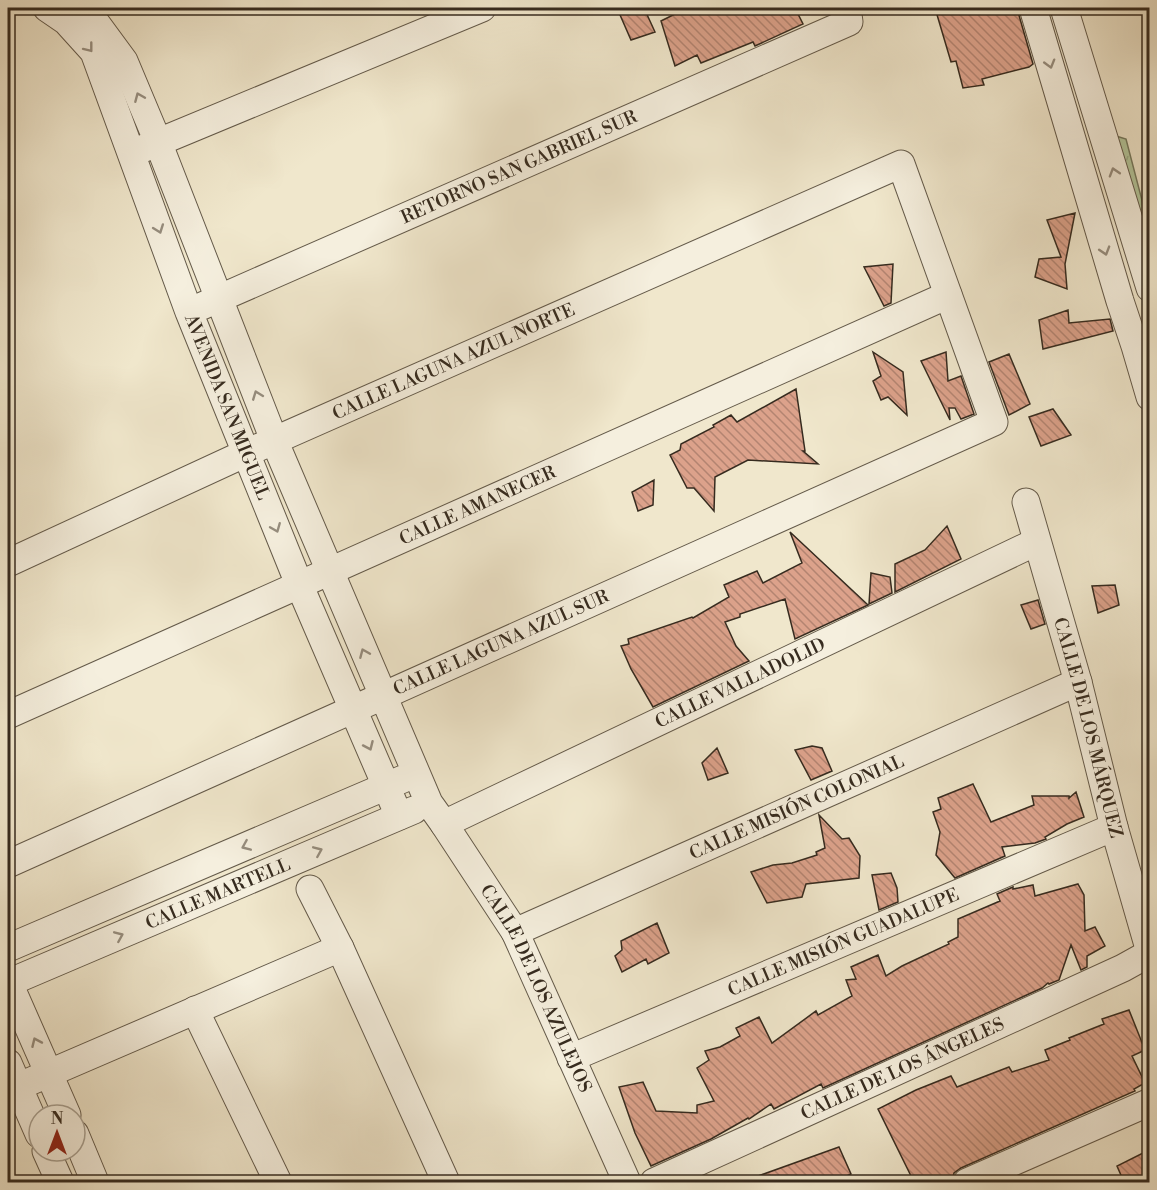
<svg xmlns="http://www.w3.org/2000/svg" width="1157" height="1190" font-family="'Libre Bodoni',serif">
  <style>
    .grass { fill: url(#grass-tufts); stroke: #75795e; stroke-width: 1.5 }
    .building { fill: url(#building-back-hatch); stroke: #362b1f; stroke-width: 1.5 }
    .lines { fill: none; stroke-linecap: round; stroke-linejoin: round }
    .minor-casing { stroke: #645a4a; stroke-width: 29 }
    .minor { stroke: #f5efde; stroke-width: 27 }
    .oneway { stroke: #968d7e }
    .labels { text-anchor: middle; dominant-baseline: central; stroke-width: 6; stroke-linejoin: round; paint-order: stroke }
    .street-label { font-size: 18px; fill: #362b1f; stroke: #f5efde }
  </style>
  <defs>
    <pattern id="grass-tufts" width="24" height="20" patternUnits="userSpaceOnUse" patternTransform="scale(1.5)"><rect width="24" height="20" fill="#b4c79c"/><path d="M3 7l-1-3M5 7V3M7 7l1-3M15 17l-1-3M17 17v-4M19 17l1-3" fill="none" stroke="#9bab86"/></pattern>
    <pattern id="building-back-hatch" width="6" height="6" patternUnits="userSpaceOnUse" patternTransform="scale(1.5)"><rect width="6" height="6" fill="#dca28b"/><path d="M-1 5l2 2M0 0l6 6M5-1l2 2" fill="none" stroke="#b38471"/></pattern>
  </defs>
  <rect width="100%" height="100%" fill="#f0e7cc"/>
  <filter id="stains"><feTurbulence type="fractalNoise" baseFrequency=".00333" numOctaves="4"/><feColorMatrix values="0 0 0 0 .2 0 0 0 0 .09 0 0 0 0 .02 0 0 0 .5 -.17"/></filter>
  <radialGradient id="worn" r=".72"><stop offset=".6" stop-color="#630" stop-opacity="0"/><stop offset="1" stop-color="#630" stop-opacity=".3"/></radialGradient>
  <path class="grass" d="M 1116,136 L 1126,139 L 1149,227 L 1149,252 Z"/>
  <path class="building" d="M 617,8 L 644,8 L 655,32 L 631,40 Z
    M 687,8 L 795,8 L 803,24 L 755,46 L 753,42 L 701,63 L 697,55 L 675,66 L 661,21 Z
    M 935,8 L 1018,8 L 1018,12 L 1033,64 L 1029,67 L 982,79 L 984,85 L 963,88 L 956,61 L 951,62 Z
    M 1075,213 L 1065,264 L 1067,289 L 1035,277 L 1039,259 L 1061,257 L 1047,220 Z
    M 893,264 L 891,303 L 884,306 L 864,267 Z
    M 1068,310 L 1069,323 L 1110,319 L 1113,331 L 1043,349 L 1039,320 Z
    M 873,352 L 903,372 L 907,415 L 888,397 L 881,400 L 873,381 L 881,376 Z
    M 946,352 L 948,381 L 961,376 L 974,414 L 961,419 L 955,408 L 949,408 L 950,420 L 921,361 Z
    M 1009,354 L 1030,404 L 1009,415 L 989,362 Z
    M 796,389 L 805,451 L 803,451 L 818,464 L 748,460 L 715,477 L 714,511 L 694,488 L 687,488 L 670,455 L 680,450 L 681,444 L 714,427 L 713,425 L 731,415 L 737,422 Z
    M 1053,409 L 1071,435 L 1041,446 L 1029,417 Z
    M 654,480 L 653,505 L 638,511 L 632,492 Z
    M 947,526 L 961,559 L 895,592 L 895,564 L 925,550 Z
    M 790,532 L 868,605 L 795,639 L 785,599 L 740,614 L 740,617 L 725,622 L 736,646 L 749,661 L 653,707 L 631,669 L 621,646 L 629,644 L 628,639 L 692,617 L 693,618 L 729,597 L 724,585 L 757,571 L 763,583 L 802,563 Z
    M 871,573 L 890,577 L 892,593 L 869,604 Z
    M 1115,585 L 1119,605 L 1098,613 L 1092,586 Z
    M 1038,600 L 1045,624 L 1031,629 L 1021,605 Z
    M 812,746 L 822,748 L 832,771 L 811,780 L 795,750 Z
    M 717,748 L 728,773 L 708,780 L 702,763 Z
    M 973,784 L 991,822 L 1034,805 L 1032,796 L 1069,796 L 1069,798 L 1076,792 L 1084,817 L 1067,824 L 1045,837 L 1046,839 L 1035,843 L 1002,847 L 1005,856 L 955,878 L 936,855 L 940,832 L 933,812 L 941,809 L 938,798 Z
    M 819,815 L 842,839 L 849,838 L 860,856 L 859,878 L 806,884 L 802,897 L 767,903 L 751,872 L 773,865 L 792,863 L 817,855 L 816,852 L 825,848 Z
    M 891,873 L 897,888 L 898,902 L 879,910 L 872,875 Z
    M 1078,884 L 1084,895 L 1085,931 L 1095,927 L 1105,946 L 1087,956 L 1087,967 L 1081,970 L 1071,945 L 1059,980 L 1049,984 L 1048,983 L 1042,988 L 823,1088 L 821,1084 L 774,1109 L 771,1104 L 749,1119 L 748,1118 L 711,1139 L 651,1166 L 635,1133 L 619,1087 L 643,1082 L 656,1111 L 697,1113 L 697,1105 L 714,1101 L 697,1068 L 709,1060 L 705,1051 L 720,1047 L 740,1036 L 736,1028 L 759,1017 L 772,1043 L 816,1011 L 818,1015 L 852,996 L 846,980 L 856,979 L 851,967 L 878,955 L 886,976 L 902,966 L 949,944 L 948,942 L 958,937 L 958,919 L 1000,901 L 997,894 L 1013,887 L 1013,889 L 1033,885 L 1035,896 Z
    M 657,923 L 669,953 L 648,964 L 646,959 L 622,972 L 615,956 L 622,950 L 621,941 Z
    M 1129,1010 L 1145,1050 L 1132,1056 L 1145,1083 L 1134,1089 L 1135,1091 L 961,1168 L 954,1173 L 952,1182 L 914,1182 L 878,1109 L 916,1090 L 951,1076 L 957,1087 L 1009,1067 L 1012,1072 L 1049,1060 L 1045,1050 L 1070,1040 L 1069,1038 L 1104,1024 L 1102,1019 Z
    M 839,1147 L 851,1174 L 834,1182 L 748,1182 L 747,1180 Z
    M 1149,1150 L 1149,1182 L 1124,1182 L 1117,1166 Z"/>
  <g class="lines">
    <g class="minor-casing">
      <g id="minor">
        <path id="s1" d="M 47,8 L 66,21 L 94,52 L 189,312 L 299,584 L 399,816"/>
        <path id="s2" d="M 85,8 L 124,61 L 158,142 L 274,440 L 429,803 L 444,824 L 515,932 L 627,1182"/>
        <path d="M 1033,8 L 1120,301 L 1135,346 L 1150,397"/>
        <path d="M 1064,8 L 1150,288"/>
        <path d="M 142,149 L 482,8"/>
        <path id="s3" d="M 202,306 L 849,22 L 847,8"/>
        <path id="s4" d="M 1026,502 L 1078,682 L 1114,827 L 1150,952"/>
        <path id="s5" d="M 8,563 L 246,453 L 901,164 L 994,422 L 8,864"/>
        <path id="s6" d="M 8,715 L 948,295"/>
        <path id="s7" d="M 444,824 L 1036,542"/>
        <path d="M 310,889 L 340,948 L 446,1182"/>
        <path id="s8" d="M 515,932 L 1078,682"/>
        <path d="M 8,948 L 403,779"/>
        <path id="s9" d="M 8,983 L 414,810"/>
        <path d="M 9,983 L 67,1115"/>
        <path d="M 195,1010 L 278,1182"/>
        <path id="s10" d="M 571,1058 L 1114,827"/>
        <path d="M 8,1063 L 39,1134"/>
        <path d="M 8,1091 L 340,948"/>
        <path d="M 75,1134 L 95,1182"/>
        <path d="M 46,1151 L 60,1182"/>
        <path id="s11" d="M 654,1182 L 1123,968 L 1150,953"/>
        <path d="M 967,1182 L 1150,1102"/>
      </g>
    </g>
    <use href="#minor" class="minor"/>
  </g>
  <defs><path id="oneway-chevron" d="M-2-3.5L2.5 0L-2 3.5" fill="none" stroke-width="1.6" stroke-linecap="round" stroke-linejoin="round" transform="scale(1.5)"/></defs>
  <g class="oneway">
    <use href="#oneway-chevron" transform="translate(89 48) rotate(52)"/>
    <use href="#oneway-chevron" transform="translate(1050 64) rotate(74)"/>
    <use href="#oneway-chevron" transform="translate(139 97) rotate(-113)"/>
    <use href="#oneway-chevron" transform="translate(1114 172) rotate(-107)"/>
    <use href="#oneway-chevron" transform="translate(159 229) rotate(70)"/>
    <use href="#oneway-chevron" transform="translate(1105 251) rotate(73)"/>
    <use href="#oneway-chevron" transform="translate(257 395) rotate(-111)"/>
    <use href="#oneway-chevron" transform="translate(276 528) rotate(68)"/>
    <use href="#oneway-chevron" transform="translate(364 653) rotate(-113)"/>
    <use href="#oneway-chevron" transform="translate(369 746) rotate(66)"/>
    <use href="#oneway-chevron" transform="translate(246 846) rotate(157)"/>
    <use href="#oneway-chevron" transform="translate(318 851) rotate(-23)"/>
    <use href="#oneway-chevron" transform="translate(119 936) rotate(-23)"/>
    <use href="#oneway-chevron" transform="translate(36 1042) rotate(-114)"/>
  </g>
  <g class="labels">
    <g class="street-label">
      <text stroke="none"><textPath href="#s3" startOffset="346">RETORNO SAN GABRIEL SUR</textPath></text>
      <text stroke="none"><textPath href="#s5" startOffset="489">CALLE LAGUNA AZUL NORTE</textPath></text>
      <text stroke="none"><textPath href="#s1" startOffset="444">AVENIDA SAN MIGUEL</textPath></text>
      <text stroke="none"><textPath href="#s6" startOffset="514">CALLE AMANECER</textPath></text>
      <text transform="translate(501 643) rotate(-24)">CALLE LAGUNA AZUL SUR</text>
      <text stroke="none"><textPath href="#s7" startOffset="328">CALLE VALLADOLID</textPath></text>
      <text stroke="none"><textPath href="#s4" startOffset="234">CALLE DE LOS MÁRQUEZ</textPath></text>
      <text stroke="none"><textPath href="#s8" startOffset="308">CALLE MISIÓN COLONIAL</textPath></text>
      <text stroke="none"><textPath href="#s9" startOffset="228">CALLE MARTELL</textPath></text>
      <text stroke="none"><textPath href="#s10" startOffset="296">CALLE MISIÓN GUADALUPE</textPath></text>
      <text stroke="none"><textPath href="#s2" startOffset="1083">CALLE DE LOS AZULEJOS</textPath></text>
      <text stroke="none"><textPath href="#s11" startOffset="273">CALLE DE LOS ÁNGELES</textPath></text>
    </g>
  </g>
  <rect width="1157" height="1190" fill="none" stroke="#f0e7cc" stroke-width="30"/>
  <rect x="9" y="9" width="1139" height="1172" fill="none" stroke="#362b1f" stroke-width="3"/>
  <rect x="15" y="15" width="1127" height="1160" fill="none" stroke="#362b1f" stroke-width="1.5"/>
  <g transform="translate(57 1133)"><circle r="28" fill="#f5efde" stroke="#a9a192" stroke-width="1.5"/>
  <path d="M0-4.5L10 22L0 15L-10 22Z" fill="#8f2418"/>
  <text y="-9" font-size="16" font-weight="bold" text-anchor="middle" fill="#362b1f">N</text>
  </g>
  <rect width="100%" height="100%" filter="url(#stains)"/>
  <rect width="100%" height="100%" fill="url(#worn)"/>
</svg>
